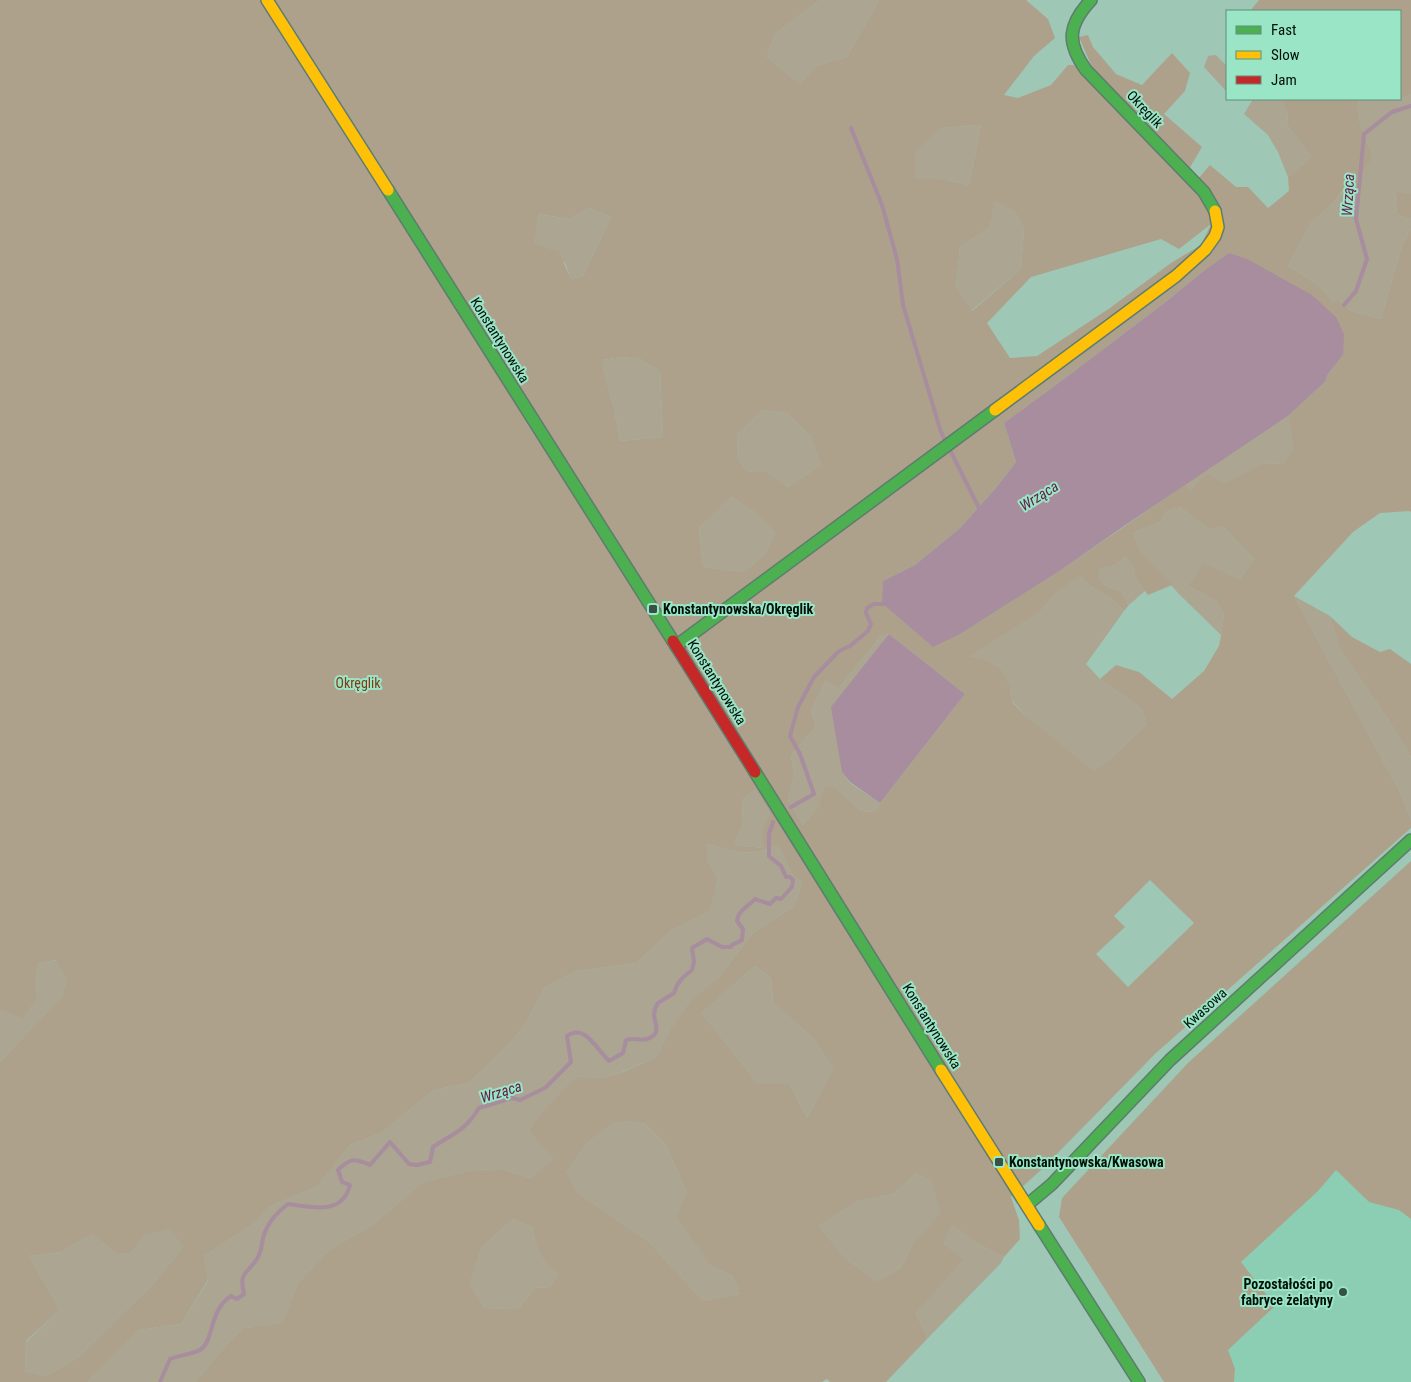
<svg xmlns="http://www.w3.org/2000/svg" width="1411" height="1382" font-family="'Roboto Condensed',sans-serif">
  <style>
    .built { fill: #8cceb3 }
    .green { fill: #aba592 }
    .forest { fill: #aea18b; fill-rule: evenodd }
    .water { fill: #a78d9d }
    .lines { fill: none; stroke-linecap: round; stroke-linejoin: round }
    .stream { stroke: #a78d9d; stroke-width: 4 }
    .fast-casing { stroke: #5e7c70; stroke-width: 14 }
    .slow-casing { stroke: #5e7c70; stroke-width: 14 }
    .jam-casing { stroke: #5e7c70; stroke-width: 14 }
    .fast { stroke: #4caf50; stroke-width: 11 }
    .slow { stroke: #ffc107; stroke-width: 11 }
    .jam { stroke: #c62828; stroke-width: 11 }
    .poi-dot { fill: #375146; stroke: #9ae5c6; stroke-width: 2 }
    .labels { text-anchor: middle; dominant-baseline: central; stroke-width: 4; stroke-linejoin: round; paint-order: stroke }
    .street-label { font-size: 14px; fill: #001109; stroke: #9ae5c6 }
    .poi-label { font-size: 14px; font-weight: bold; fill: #001109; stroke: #9ae5c6; text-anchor: start }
    .park-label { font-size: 14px; fill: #813a11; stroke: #9ae5c6 }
    .water-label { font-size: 15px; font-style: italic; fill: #64204a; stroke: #9ae5c6 }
  </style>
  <rect width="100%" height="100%" fill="#9ec7b6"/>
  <path class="built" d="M 1411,861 L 1411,1382 L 1174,1382 L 1062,1198 L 1188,1063 Z"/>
  <path class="green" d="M 820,0 L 879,0 L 847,57 L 816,66 L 800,84 L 767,57 L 775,34 Z
    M 1216,55 L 1227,66 L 1227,92 L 1204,67 L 1208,56 Z
    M 1411,94 L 1411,194 L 1395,193 L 1397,215 L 1411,219 L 1411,228 L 1401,248 L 1381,319 L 1349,310 L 1339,300 L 1335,303 L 1318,285 L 1288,266 L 1311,223 L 1334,202 L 1373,155 C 1366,141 1354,113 1359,99 L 1400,99 L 1400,96 L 1403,98 Z
    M 1253,99 L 1278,99 L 1287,111 L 1288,126 L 1311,157 L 1288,177 L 1278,152 L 1268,135 L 1244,114 Z
    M 981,125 L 969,185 L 947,180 L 915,180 L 914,151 L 942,128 Z
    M 993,199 L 1015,212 L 1024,228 L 1021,269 L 971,311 L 956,287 L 960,247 L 990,227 Z
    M 589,208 L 611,217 L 583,276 L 571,279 L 565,263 L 534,244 L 537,214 L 569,219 Z
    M 622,357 L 640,359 L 660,371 L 663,437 L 620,441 L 614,408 L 604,372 L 602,360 Z
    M 762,410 L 787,413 L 811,437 L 821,465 L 788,487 L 764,470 L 748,472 L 737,457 L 738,434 Z
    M 1288,416 L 1293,450 L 1282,464 L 1262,463 L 1225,485 L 1189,493 L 1186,484 Z
    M 731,497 L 753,511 L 775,533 L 765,554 L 744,572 L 703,567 L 699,528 Z
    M 1180,507 L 1210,530 L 1222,526 L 1254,559 L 1239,580 L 1189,586 L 1217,602 L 1224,614 L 1221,635 L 1178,593 L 1139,549 L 1133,533 L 1160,522 L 1167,511 Z
    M 1125,556 L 1133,567 L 1136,579 L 1145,591 L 1129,605 L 1121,591 L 1106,586 L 1099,577 L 1100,569 L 1116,565 Z
    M 1080,574 L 1089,585 L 1111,598 L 1124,611 L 1086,664 L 1100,679 L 1142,709 L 1146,725 L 1109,760 L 1092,772 L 1025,715 L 1013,702 L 1010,687 L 967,657 L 1040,612 L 1055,594 Z
    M 1294,596 L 1330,616 L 1339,648 L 1388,719 L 1411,757 L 1411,820 L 1402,796 Z
    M 889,634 L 842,772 L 850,783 L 880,803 L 875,812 L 861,811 L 838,790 L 819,806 L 803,825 L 788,800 L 794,776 L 791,755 L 816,727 L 811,711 L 826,681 L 838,689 L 881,636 Z
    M 755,790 L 770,814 L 764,848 L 734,845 L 743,822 L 742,800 Z
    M 707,844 C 738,852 747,858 778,845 L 792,874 L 802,883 L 794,906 L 753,933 L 719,977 L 691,1002 L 671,1028 L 656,1057 L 622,1072 L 600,1078 L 577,1076 L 529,1132 L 555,1158 L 531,1178 L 501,1169 L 473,1170 L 423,1182 L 372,1225 L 329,1250 L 298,1283 L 282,1325 L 243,1328 L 227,1344 L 195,1382 L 88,1382 L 139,1330 L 181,1324 L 208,1281 L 204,1256 L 255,1223 L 269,1207 L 318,1186 L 350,1145 L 381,1133 L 434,1090 L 469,1083 L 510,1043 L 526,1023 L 545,987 L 576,971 L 637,963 L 669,932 L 710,911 L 718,878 L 707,859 Z
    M 57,960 L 67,980 L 62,996 L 0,1062 L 0,1009 L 36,998 L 37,964 Z
    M 755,966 L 771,978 L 773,1003 L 813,1038 L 833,1069 L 807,1118 L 790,1084 L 758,1084 L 702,1013 Z
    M 615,1122 L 644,1123 L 666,1145 L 687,1193 L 711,1266 L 732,1276 L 740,1294 L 703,1301 L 648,1241 L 578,1193 L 567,1172 L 586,1144 Z
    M 916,1173 L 931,1181 L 942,1213 L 913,1243 L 901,1268 L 877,1281 L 846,1259 L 819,1226 L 858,1201 L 894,1194 Z
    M 513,1219 L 532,1227 C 535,1247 541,1263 558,1274 L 550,1287 L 535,1288 L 518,1309 L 484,1308 L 470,1284 L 482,1247 Z
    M 952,1223 L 980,1245 L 1004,1257 L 1001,1263 L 928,1338 L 916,1314 L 962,1259 L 944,1244 Z
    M 169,1227 L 183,1247 L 153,1284 L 79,1357 L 46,1376 L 25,1371 L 26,1342 L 60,1310 L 29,1256 L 61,1252 L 92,1234 L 115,1253 L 131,1253 L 145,1236 Z"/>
  <path class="forest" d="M 0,0 L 820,0 L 775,34 L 767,57 L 800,84 L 816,66 L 847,57 L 879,0 L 1026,0 L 1048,19 L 1055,38 L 1034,56 L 1004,95 L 1018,98 L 1051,85 L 1068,65 L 1074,65 L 1191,187 L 1210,165 L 1236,187 L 1248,187 L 1268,208 L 1289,191 L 1288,177 L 1311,157 L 1288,126 L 1287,111 L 1278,99 L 1359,99 C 1354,113 1366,141 1373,155 L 1359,179 L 1352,178 L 1334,202 L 1311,223 L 1288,266 L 1318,285 L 1334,302 L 1339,300 L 1349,310 L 1381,319 L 1401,248 L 1411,228 L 1411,512 L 1409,511 L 1380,513 L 1353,532 L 1294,596 L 1402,796 L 1411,820 L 1411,828 L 1156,1053 L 1041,1170 L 1011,1197 L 1019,1220 L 1020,1239 L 1004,1257 L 980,1245 L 952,1224 L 944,1244 L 963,1259 L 916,1314 L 928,1338 L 886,1382 L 830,1382 L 827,1379 L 822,1382 L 195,1382 L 227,1344 L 243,1328 L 282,1324 L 298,1283 L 329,1250 L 372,1225 L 423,1182 L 473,1170 L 501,1169 L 531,1178 L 554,1158 L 529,1132 L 539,1116 L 577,1076 L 600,1078 L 623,1072 L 656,1057 L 671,1028 L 691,1001 L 719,977 L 753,933 L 794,906 L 802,883 L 792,874 L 778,845 C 747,858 738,852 707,844 L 707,859 L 718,878 L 710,911 L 669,932 L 637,963 L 576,971 L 545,987 L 526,1023 L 510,1043 L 469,1083 L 434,1090 L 381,1133 L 350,1145 L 318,1186 L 269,1207 L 255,1223 L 204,1256 L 208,1280 L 181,1324 L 139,1330 L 88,1382 L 0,1382 L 0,1062 L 62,996 L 67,980 L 56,960 L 37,964 L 36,998 L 23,1018 L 0,1009 ZM 981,125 L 969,185 L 947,180 L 915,179 L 915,151 L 942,128 ZM 994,200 L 1015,212 L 1024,228 L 1021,269 L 972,311 L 956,287 L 960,247 L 990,227 ZM 589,208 L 611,217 L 583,276 L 571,279 L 559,252 L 534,244 L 538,214 L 569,219 ZM 1211,224 L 1201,245 L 1171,263 L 1110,308 L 1037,356 L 1010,358 L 987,323 L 1031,277 L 1161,239 L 1179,249 ZM 1229,253 L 1343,355 L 1328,374 L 1325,382 L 1288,416 L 1293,450 L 1282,464 L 1262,463 L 1225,484 L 1206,474 L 1190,492 L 1186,484 L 1061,570 L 962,633 L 952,637 L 883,581 L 915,565 L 960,528 L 995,489 L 1016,462 L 1004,423 C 1058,384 1110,344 1163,304 C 1185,287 1205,268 1229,253 ZM 622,357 L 640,359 L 660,371 L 663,437 L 620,441 L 614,408 L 604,372 L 602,360 ZM 762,410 L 787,413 L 811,437 L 821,465 L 788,487 L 764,470 L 748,472 L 737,457 L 738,434 ZM 731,497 L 753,511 L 775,533 L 765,554 L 744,572 L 703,567 L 699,528 ZM 1180,507 L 1210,530 L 1222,526 L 1254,559 L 1239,580 L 1203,563 L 1189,586 L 1217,602 L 1224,614 L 1221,635 L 1219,646 L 1204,671 L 1172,699 L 1139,672 L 1116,665 L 1100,679 L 1142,709 L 1146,725 L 1109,760 L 1093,771 L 1025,715 L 1013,703 L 1010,687 L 1000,669 L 984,660 L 968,657 L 1040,612 L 1055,594 L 1080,575 L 1089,585 L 1111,598 L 1124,611 L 1129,605 L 1121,591 L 1106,586 L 1099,577 L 1100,569 L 1116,565 L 1125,556 L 1133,567 L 1136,579 L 1148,595 L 1172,585 L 1139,549 L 1133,533 L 1160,522 L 1167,511 ZM 889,634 L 965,694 L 880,803 L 875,812 L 861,811 L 838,790 L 825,786 L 819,806 L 803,825 L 788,800 L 794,776 L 791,755 L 816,727 L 811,711 L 826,681 L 838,689 L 881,636 ZM 755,790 L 770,814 L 762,832 L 764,848 L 734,845 L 743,822 L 742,800 ZM 1150,880 L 1194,923 L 1128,987 L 1096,954 L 1125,927 L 1114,916 ZM 755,966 L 771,978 L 773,1003 L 813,1038 L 833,1069 L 807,1118 L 790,1084 L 758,1084 L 702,1013 ZM 615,1122 L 644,1123 L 666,1145 L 687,1193 L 677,1217 L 711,1266 L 732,1276 L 740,1294 L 703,1301 L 648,1241 L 578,1193 L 567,1172 L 586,1144 ZM 916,1173 L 931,1181 L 941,1213 L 913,1243 L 901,1268 L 877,1281 L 846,1259 L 819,1226 L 858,1201 L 894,1194 ZM 513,1219 L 532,1227 C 535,1247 541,1263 558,1274 L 550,1287 L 535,1288 L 518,1309 L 484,1308 L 470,1284 L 482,1247 ZM 169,1228 L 183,1247 L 153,1284 L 79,1357 L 46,1376 L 25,1371 L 26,1341 L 60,1310 L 29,1256 L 61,1252 L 92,1234 L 115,1253 L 131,1253 L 145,1236 Z
    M 1259,0 L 1411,0 L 1411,94 L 1403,98 L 1400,96 L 1400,11 L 1250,11 Z
    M 1088,35 L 1093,47 L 1116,74 L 1142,85 L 1172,53 L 1190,73 L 1185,91 L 1164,114 L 1202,147 L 1189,169 L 1092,67 L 1079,37 Z
    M 1395,192 L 1411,194 L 1411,219 L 1397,215 Z
    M 1330,616 L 1352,637 L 1380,652 L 1390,649 L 1411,664 L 1411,757 L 1388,719 L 1339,648 Z
    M 1411,861 L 1411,1219 L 1399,1210 L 1369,1202 L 1336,1170 L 1318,1191 L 1241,1262 L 1275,1306 L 1228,1350 L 1235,1369 L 1234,1382 L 1164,1382 L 1059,1217 L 1062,1198 L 1188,1063 Z"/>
  <path class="water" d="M 1229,253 L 1247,259 L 1312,295 L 1336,317 L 1344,334 L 1343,355 L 1328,374 L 1325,382 L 1288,416 L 1124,526 L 1061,570 L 962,633 L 933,647 L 882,603 L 883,581 L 915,565 L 960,528 L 995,489 L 1016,462 L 1004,423 C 1058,384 1110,344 1163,304 C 1185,287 1205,268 1229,253 Z
    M 889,634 L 965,694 L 880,803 L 850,782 L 842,772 L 831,707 Z"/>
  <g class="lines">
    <path class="stream" d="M 851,128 L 882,205 L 897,259 L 903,305 L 940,429 L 944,439
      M 1344,305 L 1356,291 L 1367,259 L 1356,219 L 1364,134 L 1392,112 L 1411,106
      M 951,452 L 980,510
      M 791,807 L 814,794 L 800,754 L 790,736 L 798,707 L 814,677 L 839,651 L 850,646 L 868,631 L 871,624 L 866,613 L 867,608 L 874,604 L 885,604
      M 160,1382 L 170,1359 C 177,1356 195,1353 200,1350 C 215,1340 208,1311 231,1296 L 237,1299 L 244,1294 C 238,1270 249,1274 258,1257 C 261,1252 262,1244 263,1238 C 267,1223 276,1213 288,1204 C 312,1207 342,1216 350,1185 L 342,1182 L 338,1170 C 350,1158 355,1158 370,1165 L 390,1142 L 409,1164 L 417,1165 L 430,1162 L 433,1147 C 454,1133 465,1131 479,1108 L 512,1098 L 520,1100 L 545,1088 L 571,1062 L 567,1036 C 585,1023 597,1050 609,1061 L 623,1053 L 626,1040 C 633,1037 640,1041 647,1039 C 662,1034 655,1025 654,1015 C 654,1011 656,1006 658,1003 L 674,993 C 677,982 683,977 692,970 L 694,962 L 692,948 L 707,939 L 722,947 L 731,947 L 732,945 L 742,940 L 743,929 L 737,921 C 738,910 749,906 755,899 L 770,904 L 776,898 L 781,899 L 792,887 L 793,880 L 790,877 L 786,877 L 781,866 L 769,856 L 769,834 L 773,822"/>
    <g class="fast-casing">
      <path id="fast" d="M 1091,0 C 1068,25 1066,42 1086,70 L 1204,192 L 1215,211
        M 388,190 L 673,641
        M 676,646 L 995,410
        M 755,772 L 941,1070
        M 1027,1205 L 1052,1184 L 1170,1060 L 1411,840
        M 1039,1225 L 1139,1382"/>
    </g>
    <g class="slow-casing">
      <path id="slow" d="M 267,0 L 388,190
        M 995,410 L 1176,276 L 1205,250 L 1215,236 L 1218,227 L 1215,211
        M 941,1070 L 1039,1225"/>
    </g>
    <g class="jam-casing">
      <path id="jam" d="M 673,641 L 755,772"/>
    </g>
    <use href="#fast" class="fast"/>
    <use href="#slow" class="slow"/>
    <use href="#jam" class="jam"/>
  </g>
  <g class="poi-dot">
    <rect x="648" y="604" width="10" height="10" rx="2.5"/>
    <rect x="994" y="1157" width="10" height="10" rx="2.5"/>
    <circle cx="1343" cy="1292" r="5"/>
  </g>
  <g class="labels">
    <g class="street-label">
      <text transform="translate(1145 109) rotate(47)">Okręglik</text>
      <text transform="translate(500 340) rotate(58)">Konstantynowska</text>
      <text transform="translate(717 682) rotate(58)">Konstantynowska</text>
      <text transform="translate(1205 1008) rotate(-42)">Kwasowa</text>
      <text transform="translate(932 1026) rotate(58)">Konstantynowska</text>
    </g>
    <g class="poi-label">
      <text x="663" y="609">Konstantynowska/Okręglik</text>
      <text x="1009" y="1162">Konstantynowska/Kwasowa</text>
      <text x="1333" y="1284" text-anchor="end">Pozostałości po<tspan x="1333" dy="16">fabryce żelatyny</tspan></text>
    </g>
    <g class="park-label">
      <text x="358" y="683">Okręglik</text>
    </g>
    <g class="water-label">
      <text transform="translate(1348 195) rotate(-87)">Wrząca</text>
      <text transform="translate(1039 496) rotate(-32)">Wrząca</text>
      <text transform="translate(501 1092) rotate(-17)">Wrząca</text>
    </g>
  </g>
  <rect x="1226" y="10" width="175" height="90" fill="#9ae5c6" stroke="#5c907a"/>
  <rect x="1236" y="26" width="25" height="8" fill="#4caf50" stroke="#5c907a"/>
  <text x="1271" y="35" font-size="15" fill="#001109">Fast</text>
  <rect x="1236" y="51" width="25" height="8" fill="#ffc107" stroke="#5c907a"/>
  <text x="1271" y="60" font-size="15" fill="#001109">Slow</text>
  <rect x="1236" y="76" width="25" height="8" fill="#c62828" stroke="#5c907a"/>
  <text x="1271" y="85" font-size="15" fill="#001109">Jam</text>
</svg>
